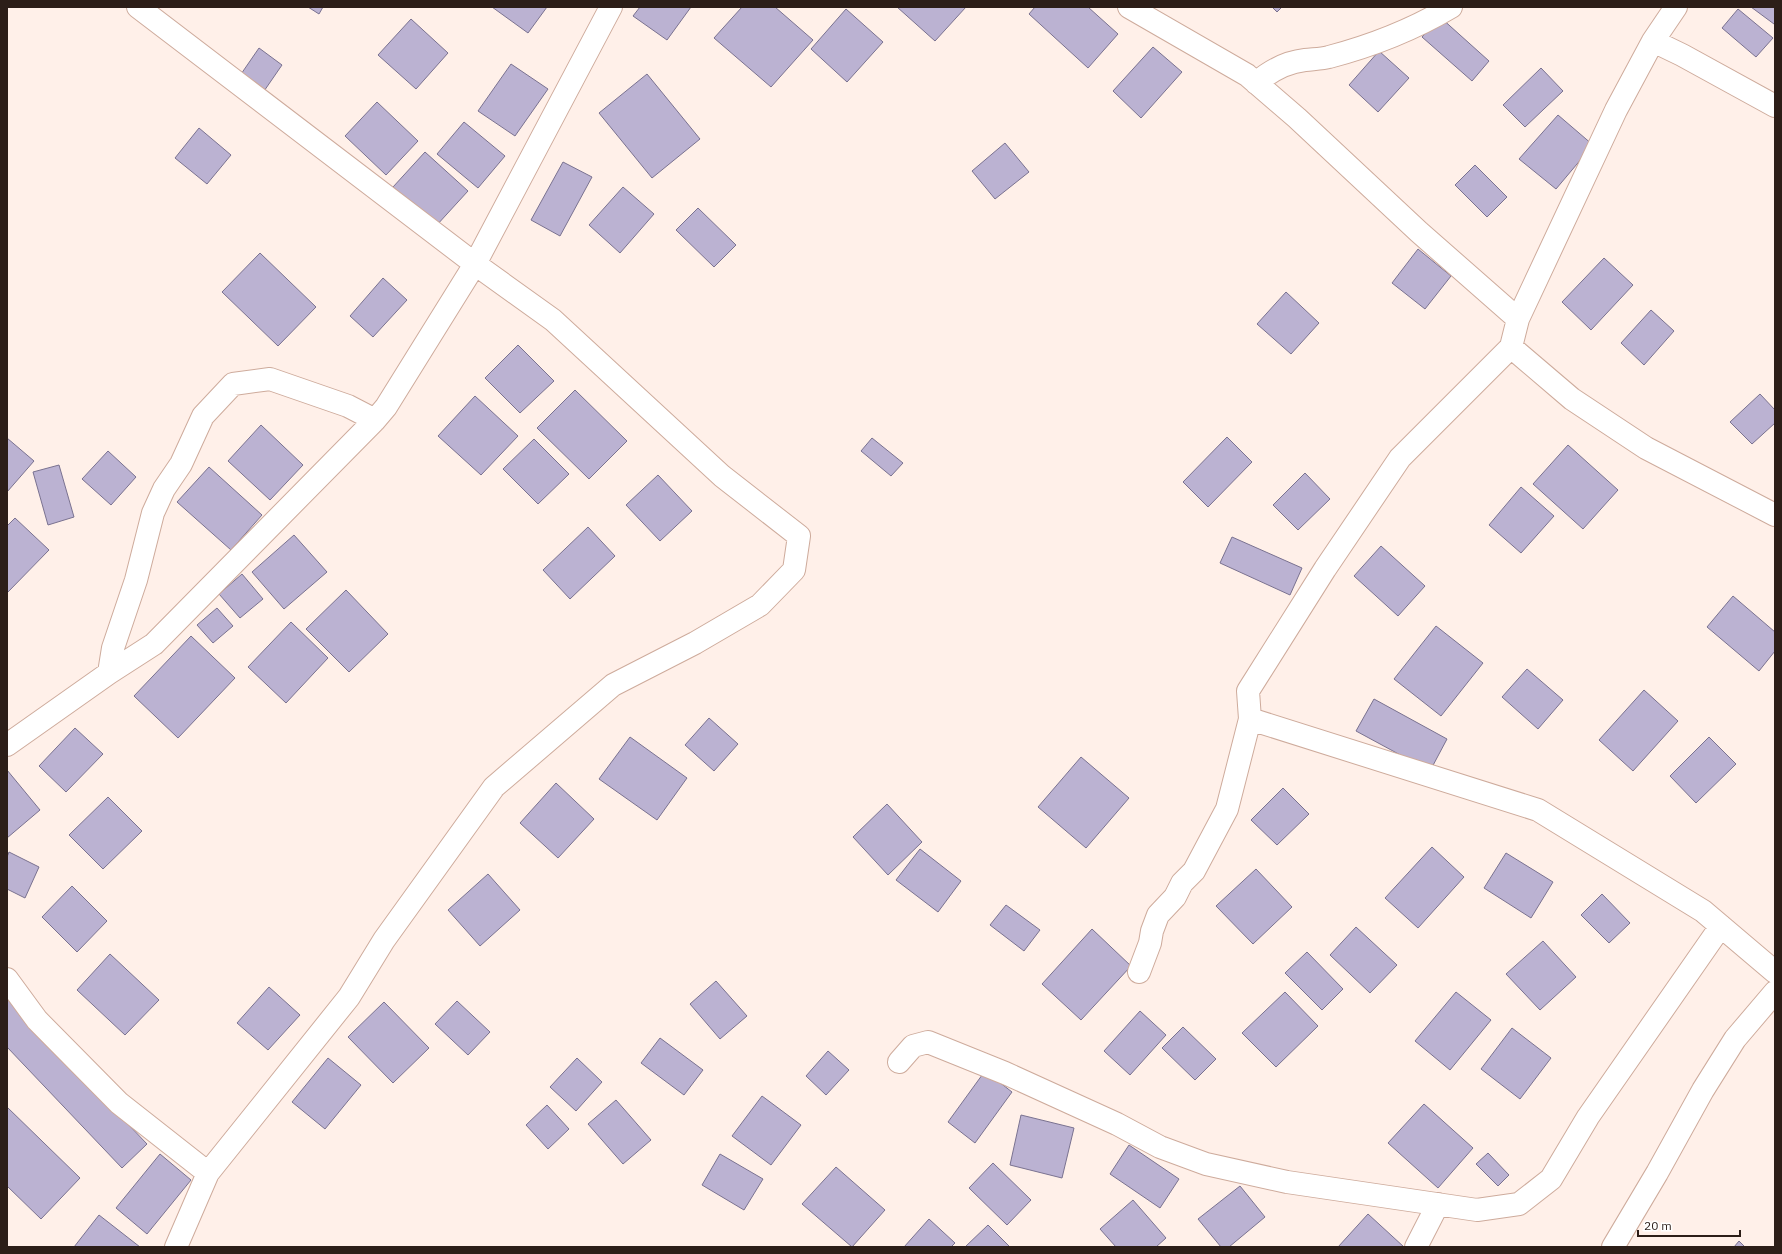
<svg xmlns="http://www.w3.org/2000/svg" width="1782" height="1254" font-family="'IBM Plex Sans',sans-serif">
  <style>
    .building { fill: #bbb2d2; stroke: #7a7290 }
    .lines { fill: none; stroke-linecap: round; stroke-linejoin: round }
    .minor-casing { stroke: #ceab9c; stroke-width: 24 }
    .minor { stroke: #fff; stroke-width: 22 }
  </style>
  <rect width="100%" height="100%" fill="#fff0e9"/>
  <path class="building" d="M 308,7 L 323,7 L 319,14 Z
    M 492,7 L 547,7 L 528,33 Z
    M 640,7 L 691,7 L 667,40 L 633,16 Z
    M 742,7 L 775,7 L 813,40 L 771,87 L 714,38 Z
    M 897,7 L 966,7 L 935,41 Z
    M 1035,7 L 1088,7 L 1118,34 L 1088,68 L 1029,14 Z
    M 1272,7 L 1282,7 L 1277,12 Z
    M 1751,7 L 1775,7 L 1775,22 L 1774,24 Z
    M 846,9 L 883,42 L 847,82 L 811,49 Z
    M 1738,9 L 1773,38 L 1756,57 L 1722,28 Z
    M 1440,17 L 1489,61 L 1472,81 L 1422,37 Z
    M 411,19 L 448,53 L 416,89 L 378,55 Z
    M 1153,47 L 1182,72 L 1141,118 L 1113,91 Z
    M 259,48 L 282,65 L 262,94 L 239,77 Z
    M 1379,51 L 1409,78 L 1378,112 L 1349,85 Z
    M 511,64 L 548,89 L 515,136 L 478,111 Z
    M 1541,68 L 1563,91 L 1525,127 L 1503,105 Z
    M 647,74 L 700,139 L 652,178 L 599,113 Z
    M 377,102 L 418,141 L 386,175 L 345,136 Z
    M 1558,115 L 1593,145 L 1556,189 L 1519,159 Z
    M 464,122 L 505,156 L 478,188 L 437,154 Z
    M 199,128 L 231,155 L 207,184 L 175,158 Z
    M 1005,143 L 1029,172 L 995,199 L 972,171 Z
    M 425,152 L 468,191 L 436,226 L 393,187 Z
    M 563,162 L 592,177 L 560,236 L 531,220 Z
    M 1475,165 L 1507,197 L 1487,217 L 1455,185 Z
    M 623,187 L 654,214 L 620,253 L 589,225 Z
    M 698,208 L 736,245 L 714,267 L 676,230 Z
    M 1418,249 L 1451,276 L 1425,309 L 1392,283 Z
    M 260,253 L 316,307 L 278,346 L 222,292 Z
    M 1604,258 L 1633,285 L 1591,330 L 1562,302 Z
    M 383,278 L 407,300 L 373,337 L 350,316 Z
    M 1286,292 L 1319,323 L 1291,354 L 1257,324 Z
    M 1651,310 L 1674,331 L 1644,365 L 1621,343 Z
    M 518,345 L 554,381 L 520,413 L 485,378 Z
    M 575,390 L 627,441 L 589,479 L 537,428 Z
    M 1760,394 L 1775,410 L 1775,423 L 1752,444 L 1730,422 Z
    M 475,396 L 518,436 L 481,475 L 438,436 Z
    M 261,425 L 303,465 L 270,500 L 228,461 Z
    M 1227,437 L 1252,462 L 1208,507 L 1183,482 Z
    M 7,438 L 34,461 L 7,492 Z
    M 872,438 L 903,463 L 891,476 L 861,451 Z
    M 534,439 L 569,474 L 538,504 L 503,469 Z
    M 1568,445 L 1618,490 L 1583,529 L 1533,484 Z
    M 108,451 L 136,477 L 111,505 L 82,479 Z
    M 59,465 L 74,517 L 48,525 L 33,472 Z
    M 209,467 L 262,515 L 231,550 L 177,502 Z
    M 1305,473 L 1330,499 L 1298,530 L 1273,505 Z
    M 658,475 L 692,511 L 660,541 L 626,505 Z
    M 1521,487 L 1554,516 L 1521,553 L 1489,525 Z
    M 15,518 L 49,550 L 7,593 L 7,526 Z
    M 588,527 L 615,556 L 570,599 L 543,570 Z
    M 294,535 L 327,572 L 284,609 L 252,572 Z
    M 1232,537 L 1302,568 L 1290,595 L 1220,563 Z
    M 1381,546 L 1425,586 L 1398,616 L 1354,576 Z
    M 242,574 L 263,599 L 240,618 L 219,594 Z
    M 346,590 L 388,634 L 349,672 L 306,629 Z
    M 1733,596 L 1775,632 L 1775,651 L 1759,671 L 1707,627 Z
    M 217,608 L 233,626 L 213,643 L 197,625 Z
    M 291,622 L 328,658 L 286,703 L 248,667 Z
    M 1436,626 L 1483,663 L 1441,716 L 1394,679 Z
    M 191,636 L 235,678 L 178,738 L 134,696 Z
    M 1527,669 L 1563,700 L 1538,729 L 1502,697 Z
    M 1644,690 L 1678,721 L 1633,771 L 1599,740 Z
    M 1374,699 L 1447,739 L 1430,771 L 1356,731 Z
    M 709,718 L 738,744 L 714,771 L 685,745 Z
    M 75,728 L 103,754 L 66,792 L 39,766 Z
    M 630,737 L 687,778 L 657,820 L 599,779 Z
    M 1709,737 L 1736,764 L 1696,803 L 1670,776 Z
    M 1081,757 L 1129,798 L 1086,848 L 1038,807 Z
    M 7,770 L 40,810 L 7,838 Z
    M 556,783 L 594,819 L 558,858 L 520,823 Z
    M 1283,788 L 1309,814 L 1277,845 L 1251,820 Z
    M 108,797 L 142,831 L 103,869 L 69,835 Z
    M 887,804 L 922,842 L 888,875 L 853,837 Z
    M 1432,847 L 1464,877 L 1418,928 L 1385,898 Z
    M 920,849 L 961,881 L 938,912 L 896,880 Z
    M 9,852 L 39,867 L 25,898 L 7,889 L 7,857 Z
    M 1506,853 L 1553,882 L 1531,918 L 1484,888 Z
    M 1256,869 L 1292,907 L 1253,944 L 1216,906 Z
    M 488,874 L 520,910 L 480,946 L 448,910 Z
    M 72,886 L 107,921 L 77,952 L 42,917 Z
    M 1602,894 L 1630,923 L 1609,943 L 1581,915 Z
    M 1006,905 L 1040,930 L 1024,951 L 990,925 Z
    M 1356,927 L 1397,965 L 1370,993 L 1330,955 Z
    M 1092,929 L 1131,966 L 1081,1020 L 1042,984 Z
    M 1543,941 L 1576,977 L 1540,1010 L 1506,974 Z
    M 1307,952 L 1343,989 L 1322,1010 L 1285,973 Z
    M 110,954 L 159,1000 L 125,1035 L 77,990 Z
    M 716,981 L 747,1016 L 720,1039 L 690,1004 Z
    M 269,987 L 300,1015 L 268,1050 L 237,1023 Z
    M 1285,992 L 1318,1026 L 1276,1067 L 1242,1033 Z
    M 1456,992 L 1491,1020 L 1450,1070 L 1415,1041 Z
    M 7,997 L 147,1144 L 122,1168 L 7,1047 Z
    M 457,1001 L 490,1032 L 468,1055 L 435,1024 Z
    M 384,1002 L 429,1048 L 393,1083 L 348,1037 Z
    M 1140,1011 L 1166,1035 L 1130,1075 L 1104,1051 Z
    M 1183,1027 L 1216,1059 L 1195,1080 L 1162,1048 Z
    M 1512,1028 L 1551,1058 L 1520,1099 L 1481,1069 Z
    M 660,1038 L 703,1070 L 684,1095 L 641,1063 Z
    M 828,1051 L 849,1070 L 826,1095 L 806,1076 Z
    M 328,1058 L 361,1085 L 325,1129 L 292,1102 Z
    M 577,1058 L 602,1082 L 576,1111 L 550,1087 Z
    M 985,1071 L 1012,1092 L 975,1143 L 948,1122 Z
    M 762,1096 L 801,1125 L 771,1165 L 732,1136 Z
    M 616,1100 L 651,1140 L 623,1164 L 588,1124 Z
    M 1424,1104 L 1473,1148 L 1438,1188 L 1388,1143 Z
    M 547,1105 L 569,1129 L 548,1149 L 526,1125 Z
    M 7,1107 L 80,1178 L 41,1219 L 7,1186 Z
    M 1021,1115 L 1074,1128 L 1062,1178 L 1010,1165 Z
    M 1129,1145 L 1179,1179 L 1160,1208 L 1110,1174 Z
    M 1488,1153 L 1509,1175 L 1498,1186 L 1476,1164 Z
    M 160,1154 L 191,1180 L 147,1234 L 116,1208 Z
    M 720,1154 L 763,1179 L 744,1210 L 702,1185 Z
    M 993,1163 L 1031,1200 L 1007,1225 L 969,1188 Z
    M 836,1167 L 885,1210 L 852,1247 L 802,1204 Z
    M 1240,1186 L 1265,1217 L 1229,1247 L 1221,1247 L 1198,1219 Z
    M 1133,1200 L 1166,1238 L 1156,1247 L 1116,1247 L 1100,1229 Z
    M 1368,1214 L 1404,1247 L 1338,1247 Z
    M 99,1215 L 140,1247 L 74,1247 Z
    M 929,1219 L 955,1243 L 951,1247 L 904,1247 Z
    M 988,1225 L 1010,1247 L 965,1247 Z
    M 1739,1241 L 1745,1247 L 1734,1247 Z"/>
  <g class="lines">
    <g class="minor-casing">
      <path id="minor" d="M 138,7 L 475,264 L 553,320 L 722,476 L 799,536 L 794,570 L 760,605 L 695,643 L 613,685 L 494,787 L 384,940 L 349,997 L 208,1173 L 176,1247
        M 1129,7 L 1247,75 L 1297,118 L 1419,232 L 1518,319
        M 1676,7 L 1653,41 L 1616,110 L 1518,319 L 1511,347 L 1400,458 L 1325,569 L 1248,691 L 1250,719 L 1538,810 L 1703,911 L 1775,972
        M 1653,41 L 1682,55 L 1775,106
        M 1256,83 C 1270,71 1287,62 1305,60 C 1313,59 1322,59 1329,57 C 1371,46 1414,29 1451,7
        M 1511,347 L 1572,399 L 1646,448 L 1775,515
        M 109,673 L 113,648 L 136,580 L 153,513 L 164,489 L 181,464 L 203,416 L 233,384 L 270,379 L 348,406 L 375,420
        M 7,745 L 109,673 L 154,644 L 375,420 L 386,407 L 475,264 L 611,7
        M 1139,972 L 1150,943 L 1152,931 L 1158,915 L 1175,897 L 1182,883 L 1194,871 L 1227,809 L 1250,719
        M 7,979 L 37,1020 L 119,1103 L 208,1173
        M 899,1062 L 913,1046 L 928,1042 L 1005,1073 L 1117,1124 L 1160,1147 L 1206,1164 L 1287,1182 L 1477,1210 L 1519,1204 L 1551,1179 L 1588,1117 L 1721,926
        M 1416,1247 L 1438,1204
        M 1613,1247 L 1657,1173 L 1703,1090 L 1735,1039 L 1775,992"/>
    </g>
    <use href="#minor" class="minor"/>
  </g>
  <rect width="1782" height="1254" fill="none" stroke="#2c1e18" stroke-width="16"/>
  <path d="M1638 1230v6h102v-6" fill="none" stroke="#2c1e18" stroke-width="2"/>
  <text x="1644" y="1230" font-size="12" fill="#2c1e18" stroke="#ffffff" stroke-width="3" paint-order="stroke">20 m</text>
</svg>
